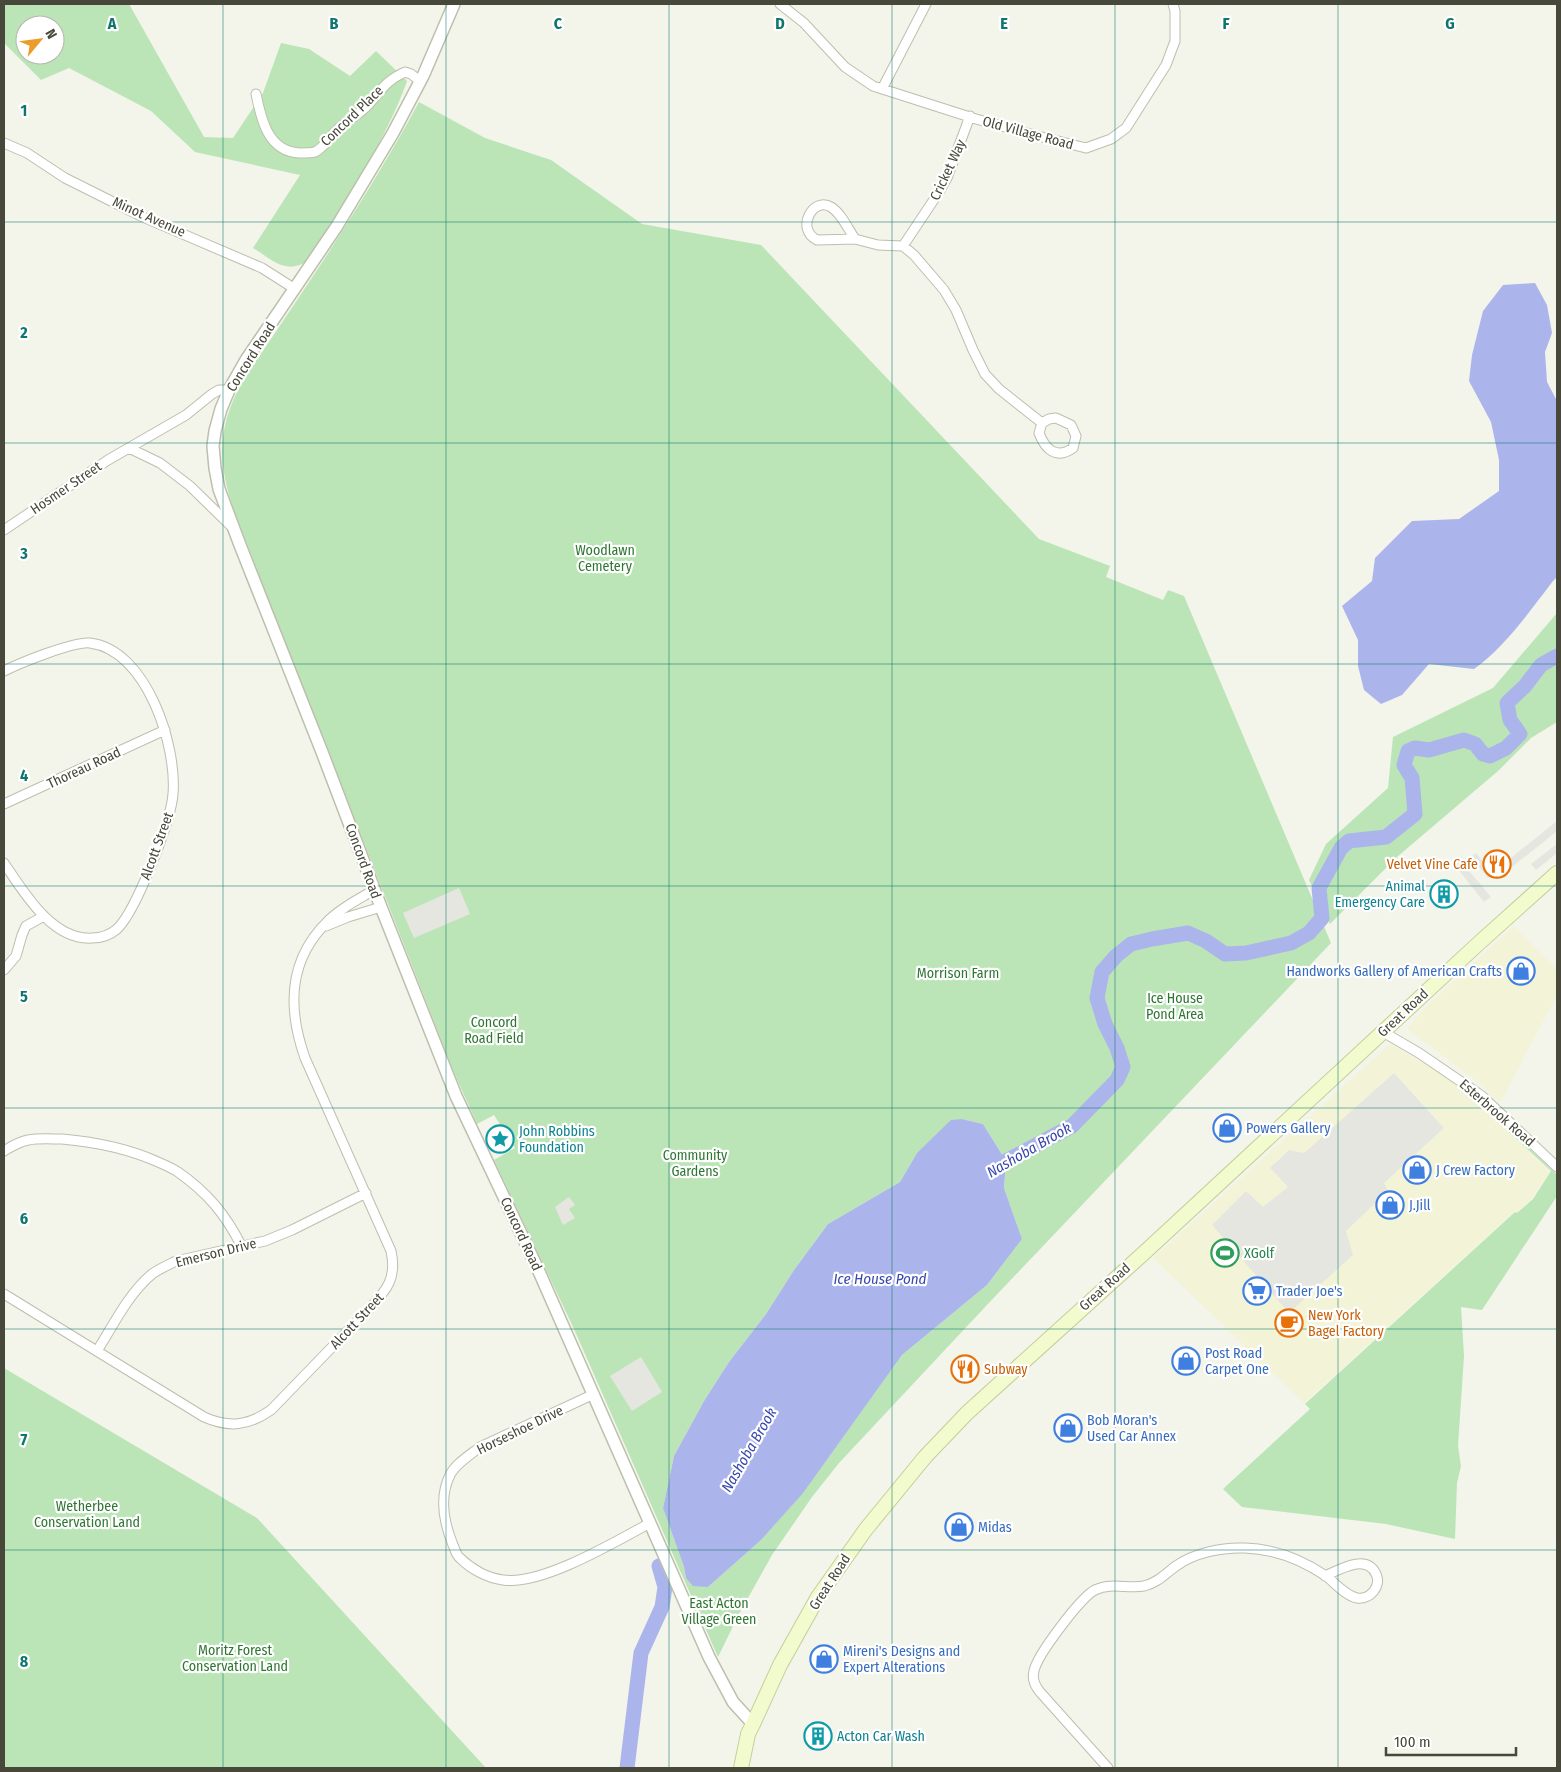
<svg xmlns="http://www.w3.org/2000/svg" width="1561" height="1772" font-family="'Fira Sans Condensed',sans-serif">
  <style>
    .commercial { fill: #f3f4d7 }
    .green { fill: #bbe5b6; fill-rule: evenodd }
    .parking { fill: #e6e6e1 }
    .water { fill: #abb5ec }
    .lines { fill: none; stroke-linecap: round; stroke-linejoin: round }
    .river { stroke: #abb5ec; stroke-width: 15 }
    .minor-casing { stroke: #bdbfad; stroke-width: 11 }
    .tertiary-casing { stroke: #bdbfad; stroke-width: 14 }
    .secondary-casing { stroke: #c5cd9b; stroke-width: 16 }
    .minor { stroke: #fff; stroke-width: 9 }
    .tertiary { stroke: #fff; stroke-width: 11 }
    .secondary { stroke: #f2fbcd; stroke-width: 14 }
    .grid { fill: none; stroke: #0f766e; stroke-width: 1; stroke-opacity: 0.55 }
    .labels { text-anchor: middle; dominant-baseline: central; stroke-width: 4.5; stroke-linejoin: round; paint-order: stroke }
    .street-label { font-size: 14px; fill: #474839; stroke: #fff }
    .park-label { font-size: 14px; fill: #2f7633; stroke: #fff }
    .food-label { font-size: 14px; fill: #c56008; stroke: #fff; text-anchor: start }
    .culture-label { font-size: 14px; fill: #0d838f; stroke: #fff; text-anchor: start }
    .shop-label { font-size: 14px; fill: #366cbe; stroke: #fff; text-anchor: start }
    .leisure-label { font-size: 14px; fill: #27864d; stroke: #fff; text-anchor: start }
    .water-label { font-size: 15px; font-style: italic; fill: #3848ad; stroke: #fff }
    .grid-label { font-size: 16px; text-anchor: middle; font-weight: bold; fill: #0f766e; stroke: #fff; stroke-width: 4.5; stroke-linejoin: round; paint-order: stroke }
  </style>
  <rect width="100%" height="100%" fill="#f3f4ea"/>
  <path class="commercial" d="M 1514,926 L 1557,969 L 1557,995 L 1500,1103 L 1474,1079 L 1407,1029 L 1426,1007 Z
    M 1390,1044 L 1465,1087 L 1509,1129 L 1508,1131 L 1550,1172 L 1532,1198 L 1517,1213 L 1515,1211 L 1304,1403 L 1153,1258 Z"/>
  <path class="green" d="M 4,4 L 129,4 L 204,137 L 233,138 L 263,93 L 281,43 L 309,49 L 350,76 L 376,51 L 407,81 C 385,144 342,204 308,261 C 285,275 273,260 253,248 L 300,175 L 195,152 L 151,111 L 69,68 L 41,80 L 4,43 ZM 25,25 L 55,25 L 55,55 L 25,55 Z
    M 419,102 L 485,138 L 551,160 L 642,224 L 761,245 L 1039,539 L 1110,566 L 1106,577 L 1163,600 L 1168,590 L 1184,596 L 1331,943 L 986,1306 L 839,1463 L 812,1497 L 772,1555 L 739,1614 L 718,1657 L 574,1329 L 494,1160 L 515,1148 L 494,1115 L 477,1124 L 453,1070 L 236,516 C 217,463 216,430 243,380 C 305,289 367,198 419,102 ZM 962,1119 L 983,1124 L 1006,1161 L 1004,1188 L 1022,1239 L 987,1285 L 902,1355 L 803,1492 L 761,1540 L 708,1587 L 686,1578 L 684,1567 L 663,1508 L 674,1456 L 704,1401 L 729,1362 L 766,1314 L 794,1270 L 828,1224 L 900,1182 L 917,1153 Z
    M 1557,613 L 1557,722 L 1531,738 L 1498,771 L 1397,857 L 1330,924 L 1309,880 L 1326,844 L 1388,788 L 1393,737 L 1493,688 Z
    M 1509,1129 L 1557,1175 L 1557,1196 L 1482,1310 L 1461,1307 L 1464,1356 L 1458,1446 L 1461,1466 L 1457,1483 L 1455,1539 L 1386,1524 L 1242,1507 L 1223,1489 L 1310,1409 L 1305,1404 L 1515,1212 L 1517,1213 L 1533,1199 L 1551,1171 L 1508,1131 Z
    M 4,1368 L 257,1518 L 486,1768 L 4,1768 Z"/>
  <path class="parking" d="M 1557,821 L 1557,831 L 1497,879 L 1487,877 L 1471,857 L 1476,853 L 1492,873 Z
    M 1557,844 L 1557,853 L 1536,870 L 1531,864 Z
    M 1459,859 L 1491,897 L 1484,902 L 1453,863 Z
    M 459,888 L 470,914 L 414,938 L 403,913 Z
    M 1394,1073 L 1444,1128 L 1384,1183 L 1388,1191 L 1346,1231 L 1353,1255 L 1289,1313 L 1212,1225 L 1246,1191 L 1263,1207 L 1288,1187 L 1270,1168 L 1289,1150 L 1304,1153 Z
    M 569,1197 L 575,1205 L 569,1209 L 575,1218 L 563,1225 L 555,1207 Z
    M 641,1357 L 662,1392 L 632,1411 L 610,1376 Z"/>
  <path class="water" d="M 1535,283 L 1547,305 L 1552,333 L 1545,352 L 1547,382 L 1557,401 L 1557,577 L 1553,581 C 1529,612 1506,646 1474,669 L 1429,664 L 1402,695 L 1381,704 L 1364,690 L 1358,666 L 1358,640 L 1342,606 L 1372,581 L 1375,558 L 1412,521 L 1459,519 L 1499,491 L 1499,460 L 1491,422 L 1469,381 L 1472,355 L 1483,311 L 1503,285 Z
    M 962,1119 L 983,1124 L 1006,1161 L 1004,1188 L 1022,1239 L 987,1285 L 902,1355 L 803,1493 L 761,1540 L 708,1587 L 693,1586 L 686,1578 L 684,1567 L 663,1508 L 674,1456 L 704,1401 L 729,1362 L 766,1314 L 794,1270 L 828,1224 L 900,1182 L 917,1153 L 951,1120 Z"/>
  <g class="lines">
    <path class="river" d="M 989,1173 L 1006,1161 L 1072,1126 L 1117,1080 L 1123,1067 L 1117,1048 L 1105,1024 L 1097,998 L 1102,972 L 1116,956 L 1131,944 L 1152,939 L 1188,933 L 1206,941 L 1225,954 L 1246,953 L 1291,943 L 1309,933 L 1322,918 L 1319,888 L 1341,848 L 1349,841 L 1386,837 L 1415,814 L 1412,778 L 1404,765 L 1408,751 L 1415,748 L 1429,750 L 1464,740 L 1475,744 L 1483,754 L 1490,756 L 1506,748 L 1520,734 L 1510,720 L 1507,703 L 1525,686 L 1541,665 L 1557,656
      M 627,1768 L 641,1653 L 662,1607 L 665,1587 L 659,1566"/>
    <g class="minor-casing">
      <path id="minor" d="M 780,4 L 804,23 L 845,67 L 873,86 L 976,119 L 1034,135 L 1086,148 L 1111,139 L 1126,128 L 1166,65 L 1175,41 L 1175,11 L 1173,4
        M 882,89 L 926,4
        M 256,94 C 261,119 268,152 300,153 C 304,153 310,153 315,152 C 325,147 331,135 339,128 C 349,119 360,114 369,104 C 382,89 387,80 405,72 L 411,74 L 420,81
        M 4,143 L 27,153 L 65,178 L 143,217 L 262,268 L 295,289
        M 855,239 C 848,229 842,214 831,207 C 813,196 795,229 817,240 L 855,239 L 878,245 L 903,246 L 914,255 L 944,290 L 956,310 L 973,350 L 985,374 L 999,389 L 1042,423
        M 903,246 L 939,192 L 947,178 L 970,116
        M 1056,418 L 1071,425 L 1076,436 L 1073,448 C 1056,460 1045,449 1039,433 L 1042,423 L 1049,419 Z
        M 129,448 L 160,463 L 190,486 L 231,526
        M 4,530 L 108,460 L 186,415 L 212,394 L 219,390 L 229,390
        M 4,671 C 20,663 74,641 90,643 C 147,650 177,746 173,794 C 171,821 136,911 117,929 C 110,935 100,938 92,938 C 52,941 23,891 4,863
        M 4,804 L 165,730
        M 326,926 L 348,917 L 381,907
        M 4,970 L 16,956 L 22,935 L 26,926 L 44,916
        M 1383,1032 L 1419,1053 L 1482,1096 L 1557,1167
        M 4,1151 C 12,1146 18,1142 28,1140 C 39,1138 51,1139 62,1139 C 96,1142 127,1148 158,1162 C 165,1165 172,1168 178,1172 C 208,1193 226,1215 242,1247
        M 4,1294 L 204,1417 C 229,1428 248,1426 271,1410 L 369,1309 C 387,1290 397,1278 391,1251 L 305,1058 C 287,1007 288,959 329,920 C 342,907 359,899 374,890
        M 97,1351 C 113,1326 128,1294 152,1274 C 159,1269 168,1265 176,1261 L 265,1241 L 292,1230 L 366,1193
        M 594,1394 L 480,1447 C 470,1455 455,1464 450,1475 C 439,1497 444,1523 453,1545 C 455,1549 456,1555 460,1558 C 471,1569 487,1578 503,1580 C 541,1586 615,1542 650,1523
        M 1108,1768 L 1040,1692 C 1035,1686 1032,1678 1034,1671 C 1037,1655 1081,1597 1095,1590 C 1111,1582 1128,1589 1144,1586 C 1157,1583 1165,1574 1176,1566 C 1194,1553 1222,1547 1245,1548 C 1274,1549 1302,1560 1326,1576 C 1335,1583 1346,1596 1357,1598 C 1370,1600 1382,1586 1376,1574 C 1366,1553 1339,1570 1325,1576"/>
    </g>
    <g class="tertiary-casing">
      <path id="tertiary" d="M 454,4 L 423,76 L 393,133 L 337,226 L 246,360 L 229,390 L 221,409 L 215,431 L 213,446 L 215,468 L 219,489 L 240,545 L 322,752 L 381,907 L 456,1096 L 537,1267 L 709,1657 L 733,1702 L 753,1724"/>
    </g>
    <g class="secondary-casing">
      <path id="secondary" d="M 741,1768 L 748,1734 L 753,1724 L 780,1665 L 818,1597 L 866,1529 L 925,1457 L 967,1413 L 1145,1252 L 1479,943 L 1557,873"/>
    </g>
    <use href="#minor" class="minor"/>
    <use href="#tertiary" class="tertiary"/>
    <use href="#secondary" class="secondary"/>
  </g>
  <path class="grid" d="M 223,4 L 223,1768M 446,4 L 446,1768M 669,4 L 669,1768M 892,4 L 892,1768M 1115,4 L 1115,1768M 1338,4 L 1338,1768M 4,222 L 1557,222M 4,443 L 1557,443M 4,664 L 1557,664M 4,886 L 1557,886M 4,1108 L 1557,1108M 4,1329 L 1557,1329M 4,1550 L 1557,1550"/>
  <defs>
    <g id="restaurant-ring" transform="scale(1.4375)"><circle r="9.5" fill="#fff" stroke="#e8710a" stroke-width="1.5"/><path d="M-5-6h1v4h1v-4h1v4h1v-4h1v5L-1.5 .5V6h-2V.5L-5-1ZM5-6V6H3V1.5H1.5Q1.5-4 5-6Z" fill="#e8710a"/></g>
    <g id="building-ring" transform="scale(1.4375)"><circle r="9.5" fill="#fff" stroke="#0f9aa8" stroke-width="1.5"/><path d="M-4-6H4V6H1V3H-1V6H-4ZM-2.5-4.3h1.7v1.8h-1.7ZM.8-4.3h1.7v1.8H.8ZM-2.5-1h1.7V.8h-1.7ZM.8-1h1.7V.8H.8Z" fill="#0f9aa8"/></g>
    <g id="shop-ring" transform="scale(1.4375)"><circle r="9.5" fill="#fff" stroke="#3f7fe0" stroke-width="1.5"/><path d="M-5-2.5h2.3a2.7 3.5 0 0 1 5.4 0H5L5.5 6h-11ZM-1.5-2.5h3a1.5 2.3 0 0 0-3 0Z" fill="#3f7fe0"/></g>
    <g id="sight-ring" transform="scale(1.4375)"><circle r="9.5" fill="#fff" stroke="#0f9aa8" stroke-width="1.5"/><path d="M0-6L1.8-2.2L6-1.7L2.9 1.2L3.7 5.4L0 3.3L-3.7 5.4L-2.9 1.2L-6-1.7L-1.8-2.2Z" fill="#0f9aa8"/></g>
    <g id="stadium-ring" transform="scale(1.4375)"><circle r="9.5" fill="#fff" stroke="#2e9e5b" stroke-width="1.5"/><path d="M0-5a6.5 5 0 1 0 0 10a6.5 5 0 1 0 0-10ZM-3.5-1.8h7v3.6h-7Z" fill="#2e9e5b"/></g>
    <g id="supermarket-ring" transform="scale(1.4375)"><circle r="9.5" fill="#fff" stroke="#3f7fe0" stroke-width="1.5"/><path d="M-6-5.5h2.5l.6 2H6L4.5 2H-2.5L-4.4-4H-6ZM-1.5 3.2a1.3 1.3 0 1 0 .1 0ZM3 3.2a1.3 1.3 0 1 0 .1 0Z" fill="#3f7fe0"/></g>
    <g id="cafe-ring" transform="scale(1.4375)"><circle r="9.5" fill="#fff" stroke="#e8710a" stroke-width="1.5"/><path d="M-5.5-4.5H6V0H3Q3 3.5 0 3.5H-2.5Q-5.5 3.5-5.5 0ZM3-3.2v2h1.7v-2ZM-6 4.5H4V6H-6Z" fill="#e8710a"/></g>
  </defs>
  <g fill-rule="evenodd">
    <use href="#restaurant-ring" x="1497" y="864"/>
    <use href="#building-ring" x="1444" y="894"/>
    <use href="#shop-ring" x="1521" y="971"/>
    <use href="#shop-ring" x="1227" y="1128"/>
    <use href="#sight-ring" x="500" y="1139"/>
    <use href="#shop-ring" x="1417" y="1170"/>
    <use href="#shop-ring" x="1390" y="1205"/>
    <use href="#stadium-ring" x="1225" y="1253"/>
    <use href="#supermarket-ring" x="1257" y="1291"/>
    <use href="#cafe-ring" x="1289" y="1323"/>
    <use href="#shop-ring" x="1186" y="1361"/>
    <use href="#restaurant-ring" x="965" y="1369"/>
    <use href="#shop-ring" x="1068" y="1428"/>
    <use href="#shop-ring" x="959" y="1527"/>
    <use href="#shop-ring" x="824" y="1659"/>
    <use href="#building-ring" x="818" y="1736"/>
  </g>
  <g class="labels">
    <g class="street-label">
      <text transform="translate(352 116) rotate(-44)">Concord Place</text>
      <text transform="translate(1028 133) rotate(15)">Old Village Road</text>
      <text transform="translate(948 170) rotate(-65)">Cricket Way</text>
      <text transform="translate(149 217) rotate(24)">Minot Avenue</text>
      <text transform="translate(251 357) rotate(-58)">Concord Road</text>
      <text transform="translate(66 488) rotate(-34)">Hosmer Street</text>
      <text transform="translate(84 768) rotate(-25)">Thoreau Road</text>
      <text transform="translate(157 846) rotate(-70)">Alcott Street</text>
      <text transform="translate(363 861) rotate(70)">Concord Road</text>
      <text transform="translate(1403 1013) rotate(-43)">Great Road</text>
      <text transform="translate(1497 1113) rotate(41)">Esterbrook Road</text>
      <text transform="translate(521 1234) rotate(65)">Concord Road</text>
      <text transform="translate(216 1253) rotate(-14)">Emerson Drive</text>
      <text transform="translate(1105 1287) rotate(-42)">Great Road</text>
      <text transform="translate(357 1321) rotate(-47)">Alcott Street</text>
      <text transform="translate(520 1430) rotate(-26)">Horseshoe Drive</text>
      <text transform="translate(830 1582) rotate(-57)">Great Road</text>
    </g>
    <g class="park-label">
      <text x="605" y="550">Woodlawn<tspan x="605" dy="16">Cemetery</tspan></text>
      <text x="958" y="973">Morrison Farm</text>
      <text x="1175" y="998">Ice House<tspan x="1175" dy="16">Pond Area</tspan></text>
      <text x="494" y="1022">Concord<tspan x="494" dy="16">Road Field</tspan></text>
      <text x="695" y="1155">Community<tspan x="695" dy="16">Gardens</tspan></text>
      <text x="87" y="1506">Wetherbee<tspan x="87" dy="16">Conservation Land</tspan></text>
      <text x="719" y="1603">East Acton<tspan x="719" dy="16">Village Green</tspan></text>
      <text x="235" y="1650">Moritz Forest<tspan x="235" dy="16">Conservation Land</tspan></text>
    </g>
    <g class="food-label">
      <text x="1478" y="864" text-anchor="end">Velvet Vine Cafe</text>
      <text x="1308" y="1315">New York<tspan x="1308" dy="16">Bagel Factory</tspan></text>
      <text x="984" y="1369">Subway</text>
    </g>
    <g class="culture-label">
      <text x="1425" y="886" text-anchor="end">Animal<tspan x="1425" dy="16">Emergency Care</tspan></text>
      <text x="519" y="1131">John Robbins<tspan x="519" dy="16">Foundation</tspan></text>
      <text x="837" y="1736">Acton Car Wash</text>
    </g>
    <g class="shop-label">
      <text x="1502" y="971" text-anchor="end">Handworks Gallery of American Crafts</text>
      <text x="1246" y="1128">Powers Gallery</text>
      <text x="1436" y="1170">J Crew Factory</text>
      <text x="1409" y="1205">J.Jill</text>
      <text x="1276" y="1291">Trader Joe's</text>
      <text x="1205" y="1353">Post Road<tspan x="1205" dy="16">Carpet One</tspan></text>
      <text x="1087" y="1420">Bob Moran's<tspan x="1087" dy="16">Used Car Annex</tspan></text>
      <text x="978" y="1527">Midas</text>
      <text x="843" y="1651">Mireni's Designs and<tspan x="843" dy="16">Expert Alterations</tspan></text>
    </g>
    <g class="leisure-label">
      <text x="1244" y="1253">XGolf</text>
    </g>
    <g class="water-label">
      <text transform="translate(1029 1150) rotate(-30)">Nashoba Brook</text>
      <text x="880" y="1279">Ice House Pond</text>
      <text transform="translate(749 1450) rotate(-60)">Nashoba Brook</text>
    </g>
  </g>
  <g class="grid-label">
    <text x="112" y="29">A</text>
    <text x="334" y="29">B</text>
    <text x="558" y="29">C</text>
    <text x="780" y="29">D</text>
    <text x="1004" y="29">E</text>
    <text x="1226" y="29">F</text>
    <text x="1450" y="29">G</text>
    <text x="24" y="116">1</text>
    <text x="24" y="338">2</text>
    <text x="24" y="559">3</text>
    <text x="24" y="781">4</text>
    <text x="24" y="1002">5</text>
    <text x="24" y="1224">6</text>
    <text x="24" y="1445">7</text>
    <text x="24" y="1667">8</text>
  </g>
  <rect width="1561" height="1772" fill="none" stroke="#474839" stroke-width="10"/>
  <g transform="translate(40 40) rotate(61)"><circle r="24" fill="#ffffff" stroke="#b5b6b0"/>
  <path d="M0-4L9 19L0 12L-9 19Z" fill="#ec9c2a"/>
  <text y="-8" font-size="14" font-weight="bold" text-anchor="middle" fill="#474839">N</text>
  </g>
  <path d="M1386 1747v8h130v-8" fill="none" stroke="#474839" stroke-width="2.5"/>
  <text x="1394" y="1747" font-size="15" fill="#474839" stroke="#ffffff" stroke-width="4" paint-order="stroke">100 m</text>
</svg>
